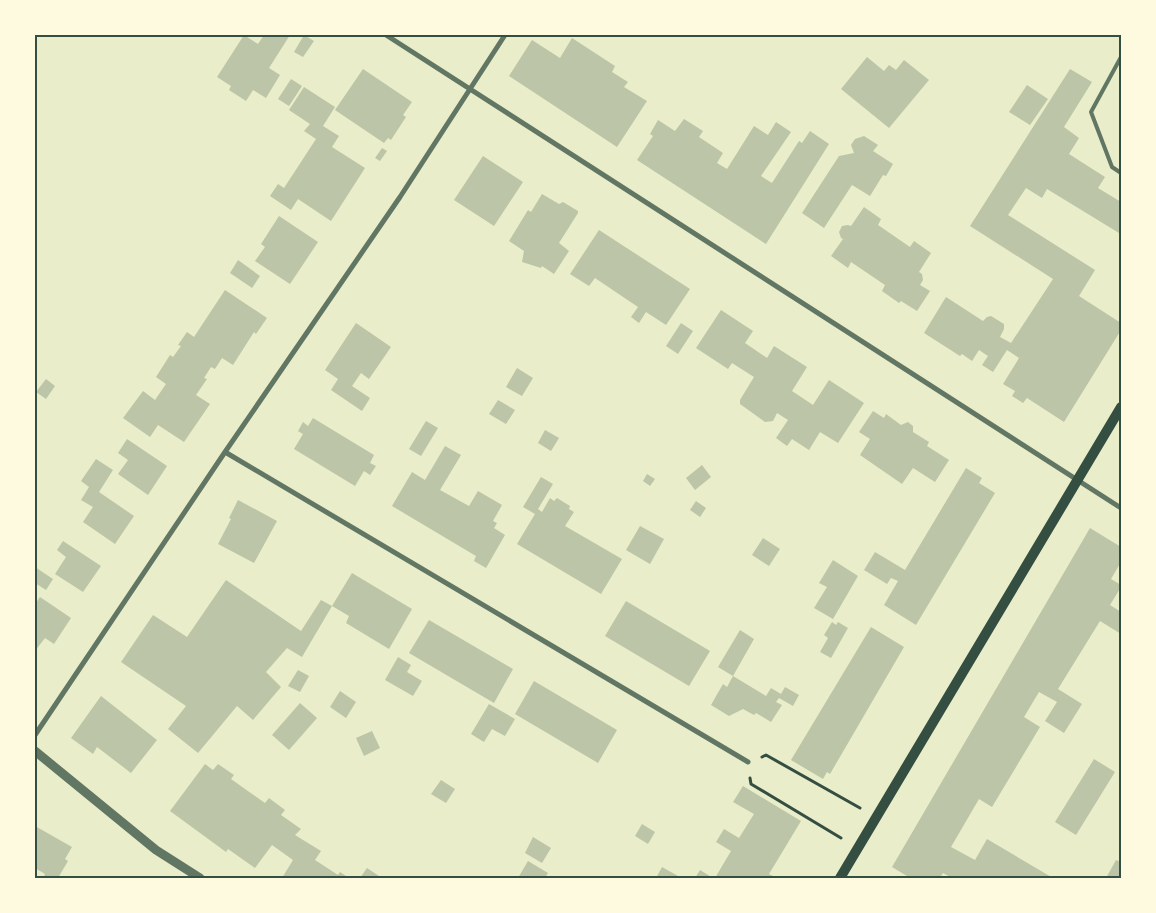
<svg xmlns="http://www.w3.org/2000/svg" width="1156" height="913" font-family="Raleway,sans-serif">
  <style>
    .building { fill: #bcc5a7 }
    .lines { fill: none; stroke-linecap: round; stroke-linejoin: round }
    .path { stroke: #344e41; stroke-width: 3 }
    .service { stroke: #617663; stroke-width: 4 }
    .minor { stroke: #617663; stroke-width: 5 }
    .tertiary { stroke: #617663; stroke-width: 9 }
    .secondary { stroke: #344e41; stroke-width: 10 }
    .neatline { fill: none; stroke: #344e41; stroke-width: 2 }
  </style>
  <rect width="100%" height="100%" fill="#e9edc9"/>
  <path class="building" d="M 244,35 L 258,44 L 264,35 L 290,35 L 269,68 L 280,75 L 266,98 L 253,90 L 246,101 L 229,90 L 231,86 L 217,77 Z
    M 304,35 L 314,41 L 303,57 L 294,52 Z
    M 572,38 L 615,66 L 612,72 L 628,82 L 624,87 L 647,101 L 617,147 L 509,76 L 532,40 L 560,58 Z
    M 867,57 L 884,71 L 889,65 L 896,70 L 904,60 L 929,80 L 889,128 L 841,89 Z
    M 363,69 L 412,102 L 403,115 L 406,117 L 391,140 L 388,138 L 384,143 L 335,110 Z
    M 1070,69 L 1092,82 L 1064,127 L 1079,138 L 1069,154 L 1105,177 L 1098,188 L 1121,202 L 1121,229 L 1119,233 L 1047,189 L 1042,198 L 1026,188 L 1008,215 L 1095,270 L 1079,296 L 1121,323 L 1121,330 L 1064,422 L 1027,398 L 1023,403 L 1012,396 L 1015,391 L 1003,384 L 1019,358 L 1007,350 L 993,372 L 982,365 L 988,356 L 979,350 L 972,361 L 962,354 L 960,356 L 924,333 L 946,297 L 983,321 L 987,317 L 991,316 L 1004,324 L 1004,329 L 1000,337 L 1011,343 L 1053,279 L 970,226 Z
    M 291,79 L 302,86 L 289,106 L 278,99 Z
    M 1027,85 L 1048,99 L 1030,125 L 1009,112 Z
    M 304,87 L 335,107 L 323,126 L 339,136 L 332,147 L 365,168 L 331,221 L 298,199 L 291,210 L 270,196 L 278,184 L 284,188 L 316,139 L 304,131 L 310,124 L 289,110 Z
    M 684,119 L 703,131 L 699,137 L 723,153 L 717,163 L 727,169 L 754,126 L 768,135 L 776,122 L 791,132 L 761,176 L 772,183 L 799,141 L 802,143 L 810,131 L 829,144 L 766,244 L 637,160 L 653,136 L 650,134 L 658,120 L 675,131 Z
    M 864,136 L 878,145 L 873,151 L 893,164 L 886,176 L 883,175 L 870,196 L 852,185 L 824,228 L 802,213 L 839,156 L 854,153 L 851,145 L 855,139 Z
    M 382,148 L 387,151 L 380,161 L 375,158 Z
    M 483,156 L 523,182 L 494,226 L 454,200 Z
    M 542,194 L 559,204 L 563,202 L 578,211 L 578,213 L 559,243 L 569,251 L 554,274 L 542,266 L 541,268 L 522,262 L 524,251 L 509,241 L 528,210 L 531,212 Z
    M 864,207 L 881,219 L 878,225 L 910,247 L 914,241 L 931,253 L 919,272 L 922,274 L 923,280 L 920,285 L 930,291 L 917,311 L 901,301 L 899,303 L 882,291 L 885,285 L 851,262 L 848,268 L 831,256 L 843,239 L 841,238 L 839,232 L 842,226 L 848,225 L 851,226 Z
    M 279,216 L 318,242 L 290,284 L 255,261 L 265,247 L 261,244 Z
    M 599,230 L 690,289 L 666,325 L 646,312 L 639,323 L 631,317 L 638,307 L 595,278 L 589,286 L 570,274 Z
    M 238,260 L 260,276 L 252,288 L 230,273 Z
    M 225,290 L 267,318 L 256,334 L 254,332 L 233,365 L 222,358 L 215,369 L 211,367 L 204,378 L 207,379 L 196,395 L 210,404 L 184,442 L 158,425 L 150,437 L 123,418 L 143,391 L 155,400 L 166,384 L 156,377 L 170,355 L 173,357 L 181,346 L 178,345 L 187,332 L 194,337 Z
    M 721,310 L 753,331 L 745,343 L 767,358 L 774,346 L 807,367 L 792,391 L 813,405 L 829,380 L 864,403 L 838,443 L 820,432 L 809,450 L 792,439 L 787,446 L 776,438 L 788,420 L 777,413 L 773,421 L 765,422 L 740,404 L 740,400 L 754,377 L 732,363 L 728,369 L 696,348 Z
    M 356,323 L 391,347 L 369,379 L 361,373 L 352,386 L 370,398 L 362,411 L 331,390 L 338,379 L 325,370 Z
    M 681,323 L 693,331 L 678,354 L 666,346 Z
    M 517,368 L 533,378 L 522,396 L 506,387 Z
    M 46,379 L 55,386 L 46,399 L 36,392 Z
    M 498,400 L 515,410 L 506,424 L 489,414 Z
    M 873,411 L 884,418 L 886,414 L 901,425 L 908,422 L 913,426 L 913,432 L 929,442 L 927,446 L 949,460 L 935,482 L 913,468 L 902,484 L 860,455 L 870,439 L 859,432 Z
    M 313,418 L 374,455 L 370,463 L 376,466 L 370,475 L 364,471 L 355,486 L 294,449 L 303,434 L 298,431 L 303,422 L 308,426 Z
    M 426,421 L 438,428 L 421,456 L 409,449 Z
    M 545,430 L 559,438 L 551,451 L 538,443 Z
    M 127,439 L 167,466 L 148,495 L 118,474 L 128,460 L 118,453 Z
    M 445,446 L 461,455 L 440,490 L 469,506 L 478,491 L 502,505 L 493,521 L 497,523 L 494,528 L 505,535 L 486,568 L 474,561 L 476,556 L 392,506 L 412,472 L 425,480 Z
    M 96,459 L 113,470 L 99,492 L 134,516 L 115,544 L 83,522 L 93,507 L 81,500 L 89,487 L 81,481 Z
    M 702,465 L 711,477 L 695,490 L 686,478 Z
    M 966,468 L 982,478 L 979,483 L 995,493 L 916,625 L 884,605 L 898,581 L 891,578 L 887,584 L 864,570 L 875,552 L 905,570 Z
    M 647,474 L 655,479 L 650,486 L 643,481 Z
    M 541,477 L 553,484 L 538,509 L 542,512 L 550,498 L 554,501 L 557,498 L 570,506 L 569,509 L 574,512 L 565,526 L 622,559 L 601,594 L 517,544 L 535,514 L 523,507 Z
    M 238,500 L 277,521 L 254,563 L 218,544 L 231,519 L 229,518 Z
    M 696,501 L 706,508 L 700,517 L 690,510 Z
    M 640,526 L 664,539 L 650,564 L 626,550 Z
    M 1090,528 L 1121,547 L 1121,562 L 1111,579 L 1121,585 L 1121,587 L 1110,605 L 1121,612 L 1121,634 L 1100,621 L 1058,689 L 1082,704 L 1064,733 L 1045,721 L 1057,702 L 1039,692 L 1024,717 L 1040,727 L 992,807 L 979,799 L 951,847 L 975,860 L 987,839 L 1053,878 L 952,878 L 943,873 L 940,878 L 906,878 L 907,876 L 892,867 Z
    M 763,538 L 780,549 L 769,566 L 752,555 Z
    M 63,541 L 101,566 L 83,592 L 55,574 L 66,557 L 57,550 Z
    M 833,560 L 858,576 L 833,619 L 814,608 L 827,587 L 819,583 Z
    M 35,567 L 53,579 L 46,590 L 35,583 Z
    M 352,573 L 412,609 L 389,649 L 346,623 L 349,616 L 332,606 Z
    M 226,580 L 301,631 L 321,600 L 332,606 L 302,657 L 287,648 L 266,672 L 281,687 L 253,720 L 237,706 L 198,753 L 168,729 L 186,706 L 121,662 L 153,615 L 187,637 Z
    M 40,597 L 71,618 L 54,644 L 45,638 L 35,651 L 35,604 Z
    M 626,601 L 710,651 L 689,686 L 605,636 Z
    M 429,620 L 513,669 L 494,703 L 409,653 Z
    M 832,622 L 836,625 L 838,622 L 848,628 L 831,658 L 820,652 L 828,638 L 824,635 Z
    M 871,627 L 904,647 L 830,774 L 827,772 L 823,779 L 791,760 Z
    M 740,630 L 754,639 L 733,676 L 718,667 Z
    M 398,657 L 411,665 L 407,672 L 422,681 L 413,696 L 385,680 Z
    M 298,670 L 309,676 L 300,692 L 288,686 Z
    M 733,676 L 766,696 L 771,688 L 781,694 L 785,687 L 799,695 L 793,706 L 779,698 L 776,702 L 782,705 L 771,722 L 756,713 L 754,715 L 743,709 L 729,716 L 711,705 L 723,684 L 727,687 Z
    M 534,681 L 617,730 L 598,763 L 515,714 Z
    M 340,691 L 356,702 L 346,718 L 330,707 Z
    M 101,696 L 157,740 L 131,773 L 97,747 L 93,754 L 71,738 Z
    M 300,703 L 317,718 L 289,750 L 272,735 Z
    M 489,704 L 515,719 L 505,736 L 492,729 L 484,742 L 471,734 Z
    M 372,731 L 380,748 L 364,756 L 356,738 Z
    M 1094,759 L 1115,772 L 1076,835 L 1055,822 Z
    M 205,764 L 213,770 L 218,764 L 234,775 L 231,779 L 265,803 L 269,798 L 285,810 L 281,815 L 301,829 L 295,835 L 321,851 L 315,860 L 338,875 L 340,872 L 349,878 L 282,878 L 293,860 L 272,845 L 255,868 L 228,849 L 226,852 L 170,811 Z
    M 441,780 L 455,789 L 446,803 L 431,794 Z
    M 743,786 L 801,821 L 769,874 L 773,876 L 772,878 L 715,878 L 731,851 L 716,842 L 724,829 L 739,838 L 754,814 L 733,802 Z
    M 642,824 L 655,832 L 648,844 L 635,836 Z
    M 35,826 L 72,847 L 65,859 L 68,861 L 58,878 L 43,878 L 45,874 L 35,868 Z
    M 533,837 L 551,848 L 542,863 L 525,853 Z
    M 1116,860 L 1121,862 L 1121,878 L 1106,878 Z
    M 528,861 L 548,873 L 545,878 L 518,878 Z
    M 662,867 L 678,876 L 677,878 L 656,878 Z
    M 367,868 L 382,878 L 360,878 Z
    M 700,870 L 713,878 L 695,878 Z"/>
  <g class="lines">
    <path class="path" d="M 762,757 L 766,755 L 860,808
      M 750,778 L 751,784 L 841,838"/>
    <path class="service" d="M 1121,57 L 1091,112 L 1112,167 L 1121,173"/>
    <path class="minor" d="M 386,35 L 1121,508
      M 225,452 L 748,762
      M 35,735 L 225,452 L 400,197 L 505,35"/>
    <path class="tertiary" d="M 35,751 L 156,850 L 200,878"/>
    <path class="secondary" d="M 840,878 L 1121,407"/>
  </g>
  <rect width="1156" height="913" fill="none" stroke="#fefae0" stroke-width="72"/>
  <rect x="36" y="36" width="1084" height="841" class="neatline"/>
</svg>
